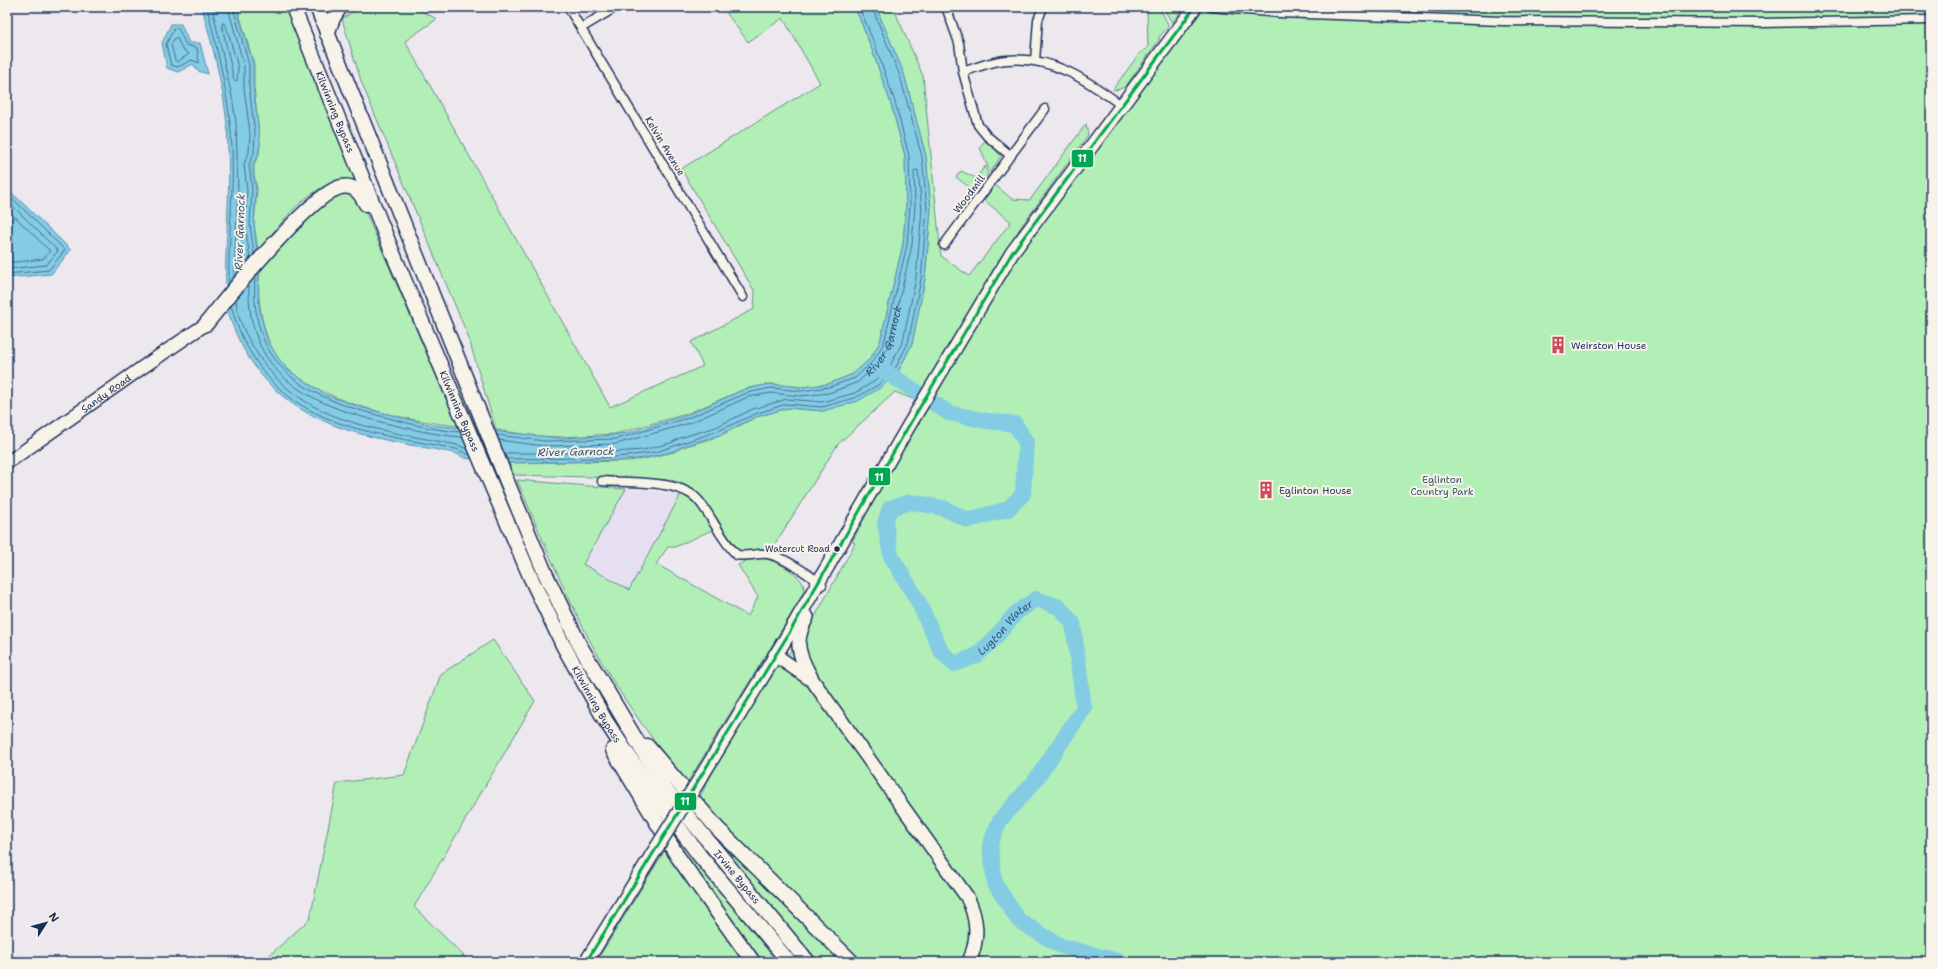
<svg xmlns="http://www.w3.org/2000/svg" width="1938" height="969" font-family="'Shantell Sans',sans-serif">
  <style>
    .built { fill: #e6dff2 }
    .green { fill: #b1efb6; stroke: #668f8a }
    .water { fill: #83cce3; stroke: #598dae }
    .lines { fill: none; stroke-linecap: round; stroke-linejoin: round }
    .shore { stroke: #456e93; stroke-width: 1 }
    .river { stroke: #83cce3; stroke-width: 16 }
    .minor-casing { stroke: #1b2f5e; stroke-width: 11 }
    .secondary-casing { stroke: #1b2f5e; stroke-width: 15 }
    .primary-casing { stroke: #1b2f5e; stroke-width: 16 }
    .trunk-casing { stroke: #1b2f5e; stroke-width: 17 }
    .minor { stroke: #f7f3e8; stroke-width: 8 }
    .secondary { stroke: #f7f3e8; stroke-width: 12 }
    .primary { stroke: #f7f3e8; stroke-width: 13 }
    .trunk { stroke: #f7f3e8; stroke-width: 14 }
    .primary-bridge-casing { stroke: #1b2f5e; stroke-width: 16; stroke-linecap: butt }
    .primary-bridge { stroke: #f7f3e8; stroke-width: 13 }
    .bus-1-casing { stroke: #f7f3e8; stroke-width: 6 }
    .bus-1 { stroke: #00a651; stroke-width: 3 }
    .bus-dot { fill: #1b2f5e; stroke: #f7f3e8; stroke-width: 1.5 }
    .labels { text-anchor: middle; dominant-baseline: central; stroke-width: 4; stroke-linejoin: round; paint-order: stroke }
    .bus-label { font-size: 9px; fill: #1b2f5e; stroke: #f7f3e8; text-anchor: end }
    .street-label { font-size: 10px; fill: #1b2f5e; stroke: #f7f3e8 }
    .poi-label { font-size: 10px; fill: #1b2f5e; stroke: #f7f3e8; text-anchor: start }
    .park-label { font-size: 10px; fill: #395570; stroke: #f7f3e8 }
    .water-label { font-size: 11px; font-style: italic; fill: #35567f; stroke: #f7f3e8 }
    .line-badge { stroke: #f7f3e8; stroke-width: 1.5 }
    .badge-label { font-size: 11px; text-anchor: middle; font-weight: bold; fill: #fff }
  </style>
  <rect width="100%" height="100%" fill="#ede7ee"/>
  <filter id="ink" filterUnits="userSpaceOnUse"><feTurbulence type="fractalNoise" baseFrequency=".025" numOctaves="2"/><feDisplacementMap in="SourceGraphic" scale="8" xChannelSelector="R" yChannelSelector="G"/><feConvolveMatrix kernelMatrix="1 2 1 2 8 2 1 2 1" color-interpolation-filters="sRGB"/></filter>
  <g filter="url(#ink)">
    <path class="built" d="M 562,7 L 625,7 L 579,34 Z
      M 626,489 L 681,494 L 629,590 L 583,564 Z"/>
    <path class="green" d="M 237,7 L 287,7 L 355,180 C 313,177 282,222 258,251 L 254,224 L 257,189 L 254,175 L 254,164 L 259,155 L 260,144 L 254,87 L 254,64 Z
      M 360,7 L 414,7 L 437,19 L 405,41 L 610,407 L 703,366 L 691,342 L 754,309 L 755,292 L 681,169 L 820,83 L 783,18 L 748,42 L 722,7 L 855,7 L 871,47 L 891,104 L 905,156 L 906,205 L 903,244 L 880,342 L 870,359 L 853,374 L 828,384 L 801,387 L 770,384 L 745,389 L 686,414 L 615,434 L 562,437 L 535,436 L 496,430 L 468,336 L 362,84 L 342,19 Z
      M 876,7 L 893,7 L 923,76 L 941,256 L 969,276 L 1011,222 L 984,200 L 995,185 L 1012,199 L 1030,200 L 1086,124 L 1088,135 L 1020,228 L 949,348 L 915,400 L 895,392 L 838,444 L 773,547 L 749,552 L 737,551 L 728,541 L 703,498 L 693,489 L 683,484 L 671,480 L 626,478 L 514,475 L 509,463 L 628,461 L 644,459 L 674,452 L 683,447 L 720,436 L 756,417 L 788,408 L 823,411 L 898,372 L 912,344 L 925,279 L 931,210 L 926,156 L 904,74 Z
      M 1147,7 L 1159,7 L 1169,26 L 1159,37 L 1159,40 L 1125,87 L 1116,90 L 1113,89 L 1140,53 L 1148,48 Z
      M 1163,7 L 1184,7 L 1172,23 Z
      M 1205,7 L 1931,7 L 1931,962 L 858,962 L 699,798 L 733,734 L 769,678 L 807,631 L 851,551 L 855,543 L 852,542 L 874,498 L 995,290 L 1025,245 Z
      M 986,139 L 1001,156 L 990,173 L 980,147 Z
      M 985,166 L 988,175 L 975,192 L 956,177 L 961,171 L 976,178 Z
      M 348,190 L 362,204 L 458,426 C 407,421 327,404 288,369 C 273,355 267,339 262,319 C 260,308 256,281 261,271 C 266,263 274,256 281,248 C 291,235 312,208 326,200 C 333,196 341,193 348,190 Z
      M 517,480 L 626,489 L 583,564 L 629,590 L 681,494 L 695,502 L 714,529 L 675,547 L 668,547 L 656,564 L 748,616 L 758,597 L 738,565 C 745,561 752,558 759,558 C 772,558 803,574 804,588 C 804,592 801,596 800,600 L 687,783 C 646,732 608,680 580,621 C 557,575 537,527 517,480 Z
      M 493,640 L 535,701 L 414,907 L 470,962 L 262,962 L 310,919 L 337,783 L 404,775 L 441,674 Z
      M 709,825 L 841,962 L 819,962 L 705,828 Z
      M 665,850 L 746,962 L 596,962 Z
      M 690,855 L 693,857 L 777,962 L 763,962 L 690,861 L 688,857 Z"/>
    <path class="water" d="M 202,7 L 236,7 L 253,64 L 253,87 L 259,132 L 260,144 L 258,155 L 253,164 L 253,175 L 256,189 L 254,224 L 259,268 L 258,296 L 260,312 L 267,340 L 279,359 L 288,370 L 326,395 L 363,408 L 432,425 L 560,438 L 604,436 L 627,433 L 687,415 L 745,389 L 770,384 L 801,387 L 828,384 L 853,374 L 870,359 L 880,342 L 903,244 L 906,205 L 905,156 L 891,104 L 871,47 L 855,7 L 876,7 L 904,74 L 926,156 L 931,210 L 925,279 L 912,344 L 898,372 L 880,388 L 858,401 L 823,411 L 788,408 L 756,417 L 719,435 L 683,446 L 674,451 L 645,458 L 627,460 L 506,463 L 465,458 L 455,453 C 375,438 292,431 246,353 C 237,337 229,321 227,303 C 224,270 227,239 228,206 C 229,187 229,168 228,149 C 228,101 214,53 202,7 Z
      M 171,24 L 181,24 L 189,43 L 200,43 L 208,74 L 198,71 L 193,64 L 178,72 L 167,68 L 162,43 Z
      M 7,188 L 71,250 L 51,274 L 7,278 Z"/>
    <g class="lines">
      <g class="shore">
        <path d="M 207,7 C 218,53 230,100 232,148 C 234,193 228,238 229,282"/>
        <path d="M 212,7 L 232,97 L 236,123 L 238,191 L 234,277"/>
        <path d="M 228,7 L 244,66 L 244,88 L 250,133 L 249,152 L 244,164 L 247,190 L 245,224 L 250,259"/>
        <path d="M 233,7 L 249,65 L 249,87 L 255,133 L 254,153 L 249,164 L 252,189 L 250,224 L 254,254"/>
        <path d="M 223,23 L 226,25 L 238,67 L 237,81 L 234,80 L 222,26 Z"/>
        <path d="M 178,28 L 186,45 L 197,48 L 199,63 L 192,60 L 178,67 L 171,65 L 166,44 L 174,29 Z"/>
        <path d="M 177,38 L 182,49 L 189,54 L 177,62 L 175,60 L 171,45 L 174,39 Z"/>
        <path d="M 7,193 L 65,250 L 49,270 L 7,274"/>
        <path d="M 7,200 L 58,251 L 46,265 L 7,269"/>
        <path d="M 7,209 L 50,251 L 43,259 L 7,263"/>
        <path d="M 255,278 C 249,368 307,398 385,417 C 410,424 434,430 460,432"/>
        <path d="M 249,284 C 246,374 308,404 385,423 C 411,429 436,435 462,437"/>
        <path d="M 236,300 C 237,319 246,335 255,350 C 300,425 381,429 457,445 L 467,449"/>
        <path d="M 231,305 C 236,325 243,341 254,358 C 298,429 382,434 456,449 L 470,455"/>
        <path d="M 497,435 L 545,441 L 616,439 L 688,418 L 747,393 L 771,388 L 801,391 L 829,387 L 855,378 L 873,361 L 884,343 L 907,245 L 910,205 L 909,156 L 895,102 L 875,45 L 859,7"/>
        <path id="s1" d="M 499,440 L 544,446 L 616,444 L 690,423 L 748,397 L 771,393 L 801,396 L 829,393 L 858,382 L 877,364 L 889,344 L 912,245 L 915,205 L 914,171 L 918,170 L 922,210 L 916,278 L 903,341 L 890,366 L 875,381 L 855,393 L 822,402 L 787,399 L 753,409 L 716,427 L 680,438 L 671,443 L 643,450 L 599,453 L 504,453"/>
        <path d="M 506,459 L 599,458 L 627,456 L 656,452 L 718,431 L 755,414 L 786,404 L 822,407 L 857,397 L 878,385 L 895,369 L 908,343 L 921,279 L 927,210 L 922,157 L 900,76 L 872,7"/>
      </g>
      <path class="river" id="s2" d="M 880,368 L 949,413 L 987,421 L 1015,424 L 1026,442 L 1023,494 L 1008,509 L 968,520 L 943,508 L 911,502 L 890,508 L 885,523 L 891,556 L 918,601 L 941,651 L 954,664 L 976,656 L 995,638 L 1016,613 L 1036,599 L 1059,607 L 1073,623 L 1084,708 L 1035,781 L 1000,820 L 990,845 L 995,884 L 1019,921 L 1061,946 L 1121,962"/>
      <g class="minor-casing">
        <path id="minor" d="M 568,7 L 743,297
          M 946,7 L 959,43 L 963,72 L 978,125 L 987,136 L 1011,156
          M 1211,7 L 1280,13 L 1503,21 L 1762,23 L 1931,20
          M 581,28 L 616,7
          M 1035,61 L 1038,20 L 1043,7
          M 963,72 C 977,67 992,61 1007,60 C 1052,56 1087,80 1121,105
          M 944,245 L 1045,109
          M 602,481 C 629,483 681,479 699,501 C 713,518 721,540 737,555 C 747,557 757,553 768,554 C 782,556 810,575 822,585"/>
      </g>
      <g class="secondary-casing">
        <g id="secondary">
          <path id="s3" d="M 7,463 L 143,367 L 206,324"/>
        </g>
      </g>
      <g class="primary-casing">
        <path id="primary" d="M 807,617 C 792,644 800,657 813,681 L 967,897 C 978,919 979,939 969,962
          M 775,655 L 810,679
          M 701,777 L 788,635 L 908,427 L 1012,253 L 1195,7
          M 586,962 L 652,855"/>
      </g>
      <g class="trunk-casing">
        <g id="trunk">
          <path id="s4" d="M 293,7 L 394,256 L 530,576 L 563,645 L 605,720 L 658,800 L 700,856 L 789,962"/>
          <path id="s5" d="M 317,7 L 508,484 L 545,573 L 579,644 L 666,790 L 808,962"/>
          <path d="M 327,34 L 333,18 L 340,7"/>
          <path d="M 206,324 C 227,297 312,193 341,187 C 355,184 361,194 366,204"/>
          <path d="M 647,746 L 717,828 L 852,962"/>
          <path d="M 613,750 L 678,857 L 753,962"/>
        </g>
      </g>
      <use href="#minor" class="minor"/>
      <use href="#secondary" class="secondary"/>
      <use href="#primary" class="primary"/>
      <use href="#trunk" class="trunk"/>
      <g class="primary-bridge-casing">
        <path id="primary-bridge" d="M 652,855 L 701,777"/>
      </g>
      <use href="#primary-bridge" class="primary-bridge"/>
      <g class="bus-1-casing">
        <path id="bus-1" d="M 586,962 L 788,635 L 908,427 L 1012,253 L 1195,7"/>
      </g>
      <use href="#bus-1" class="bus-1"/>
    </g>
  </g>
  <defs>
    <g id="building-bare" transform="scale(1.38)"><path d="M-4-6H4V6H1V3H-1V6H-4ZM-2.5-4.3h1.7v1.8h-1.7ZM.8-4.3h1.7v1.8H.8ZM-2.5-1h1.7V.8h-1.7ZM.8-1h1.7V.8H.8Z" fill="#d1495b" stroke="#f7f3e8" stroke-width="2.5" paint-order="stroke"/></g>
  </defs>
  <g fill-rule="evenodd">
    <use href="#building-bare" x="1558" y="345"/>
    <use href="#building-bare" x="1266" y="490"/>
  </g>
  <circle class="bus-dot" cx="837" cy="549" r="3.5"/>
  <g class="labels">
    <g class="bus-label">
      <text x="830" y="549">Watercut Road</text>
    </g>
    <g class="street-label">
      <text stroke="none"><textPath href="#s4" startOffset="113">Kilwinning Bypass</textPath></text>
      <text transform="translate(665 146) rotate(59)">Kelvin Avenue</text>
      <text transform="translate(969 194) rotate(-53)">Woodmill</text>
      <text stroke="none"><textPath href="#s3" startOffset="121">Sandy Road</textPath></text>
      <text stroke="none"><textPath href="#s4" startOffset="437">Kilwinning Bypass</textPath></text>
      <text stroke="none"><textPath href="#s4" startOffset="761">Kilwinning Bypass</textPath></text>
      <text stroke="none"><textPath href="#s5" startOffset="971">Irvine Bypass</textPath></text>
    </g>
    <g class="poi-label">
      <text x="1571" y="345">Weirston House</text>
      <text x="1279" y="490">Eglinton House</text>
    </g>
    <g class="park-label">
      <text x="1442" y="479">Eglinton<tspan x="1442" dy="12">Country Park</tspan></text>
    </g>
    <g class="water-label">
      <text transform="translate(240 232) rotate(-88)">River Garnock</text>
      <text stroke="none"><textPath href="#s1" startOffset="421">River Garnock</textPath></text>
      <text transform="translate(576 452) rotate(-1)">River Garnock</text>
      <text stroke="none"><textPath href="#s2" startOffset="607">Lugton Water</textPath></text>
    </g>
  </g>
  <g class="line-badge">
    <rect x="1071" y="149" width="23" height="19" rx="4" fill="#00a651"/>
    <rect x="868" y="467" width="23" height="19" rx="4" fill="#00a651"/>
    <rect x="674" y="792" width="23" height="19" rx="4" fill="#00a651"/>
  </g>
  <g class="badge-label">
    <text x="1082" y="162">11</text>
    <text x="879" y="481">11</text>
    <text x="685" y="805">11</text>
  </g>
  <rect width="1938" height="969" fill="none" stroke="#f7f3e8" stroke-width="24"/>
  <rect x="12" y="12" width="1914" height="945" fill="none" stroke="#1b2f5e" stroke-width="1.5" filter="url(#ink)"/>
  <g transform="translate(46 923) rotate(54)" stroke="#f7f3e8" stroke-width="3" paint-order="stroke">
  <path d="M0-3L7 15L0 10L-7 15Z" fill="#1b2f5e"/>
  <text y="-6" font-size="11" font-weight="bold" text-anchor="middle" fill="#1b2f5e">N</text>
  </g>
</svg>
